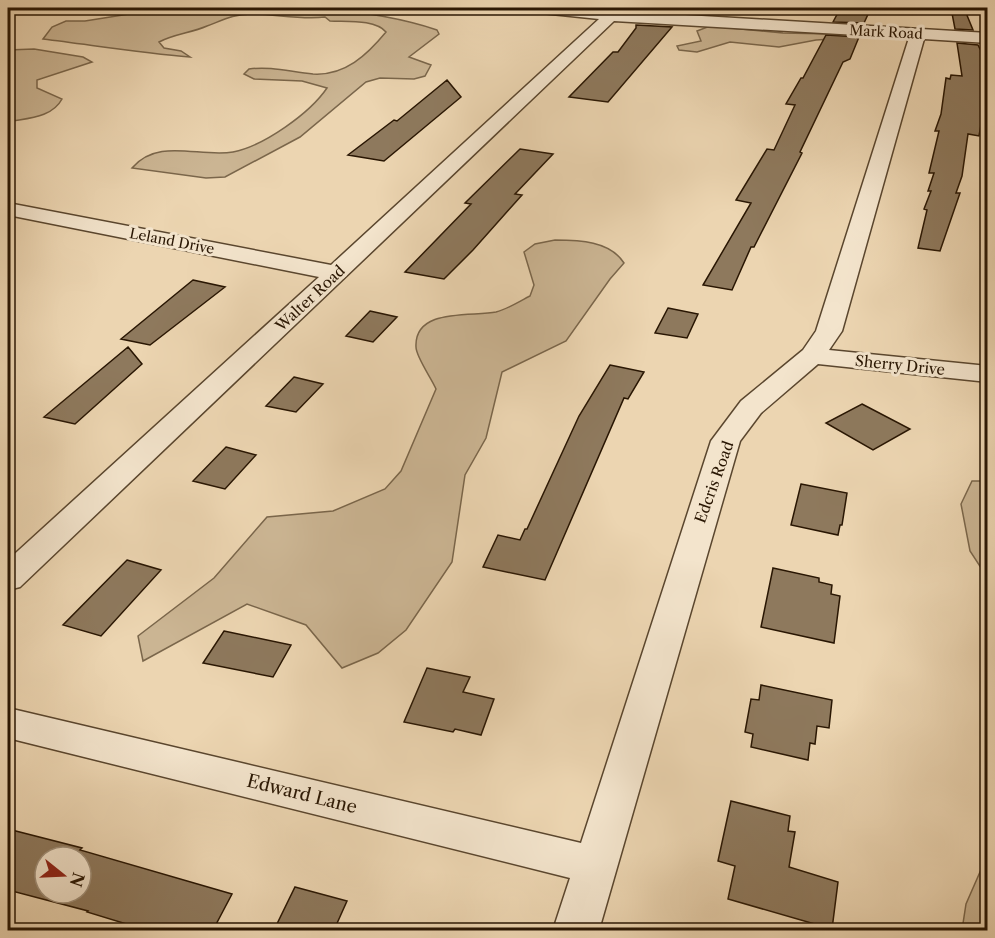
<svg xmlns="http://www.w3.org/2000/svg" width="995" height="938" font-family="'Libre Caslon Text',serif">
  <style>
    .green { fill: #cbb593; stroke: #7a664b; stroke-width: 1.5 }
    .building { fill: #8e795d; stroke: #291603; stroke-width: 1.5; fill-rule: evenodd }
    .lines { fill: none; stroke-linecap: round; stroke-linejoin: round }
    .minor-casing { stroke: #5a462e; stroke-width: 3 }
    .minor { fill: #f3e4cc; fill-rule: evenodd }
    .labels { text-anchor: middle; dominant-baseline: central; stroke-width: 6; stroke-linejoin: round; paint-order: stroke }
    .far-street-label { font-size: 14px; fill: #291603; stroke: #f3e4cc }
    .street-label { font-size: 15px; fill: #291603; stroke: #f3e4cc }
    .near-street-label { font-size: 18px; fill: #291603; stroke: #f3e4cc }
  </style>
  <rect width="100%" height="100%" fill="#ecd5b1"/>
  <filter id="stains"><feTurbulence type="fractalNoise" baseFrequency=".00333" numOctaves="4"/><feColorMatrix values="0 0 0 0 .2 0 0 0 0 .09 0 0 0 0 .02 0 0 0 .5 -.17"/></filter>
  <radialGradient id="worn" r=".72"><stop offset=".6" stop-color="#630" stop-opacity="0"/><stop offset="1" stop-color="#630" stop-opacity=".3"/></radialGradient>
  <path class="green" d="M 167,8 C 257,8 350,1 437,30 L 439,34 L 409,57 L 431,65 L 425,76 L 414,79 L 380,78 L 366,82 L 300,137 L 225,177 L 206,178 L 132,168 C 158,137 200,158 233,152 C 264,146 310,113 327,88 L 302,81 L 254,79 L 244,74 L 249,69 C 271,66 291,72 313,74 C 345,76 367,55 386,32 C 375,19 346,22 330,21 L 325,17 C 300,20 276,14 251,14 C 234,14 223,20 207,26 C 191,33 174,34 159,42 L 164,48 L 181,51 L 190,57 C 141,53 92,45 43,39 L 52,27 L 66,21 L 85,21 Z
    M 710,26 L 783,33 L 831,34 L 832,39 L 816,40 L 779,47 L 730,42 L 697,52 L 679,50 L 677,46 L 701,41 L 697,31 Z
    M 34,49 L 83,57 L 92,62 L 37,80 L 37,88 L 62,99 C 52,118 27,118 8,122 L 8,50 Z
    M 555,240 C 579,240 610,241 624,263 L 610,279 L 566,341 L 502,372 L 486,438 L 465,475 L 452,562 L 406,630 L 378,653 L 342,668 L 306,625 L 247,604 L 143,661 L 138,636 L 214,578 L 267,517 L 333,511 L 385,489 L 401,471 L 436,389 C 432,379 416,357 416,347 C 414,307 473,317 496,312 C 508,309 520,301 530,296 L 534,285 L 524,252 L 535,244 Z
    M 972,481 L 987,481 L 987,577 L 970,551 L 961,504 Z
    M 987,856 L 987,930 L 962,930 L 966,904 Z"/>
  <path class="building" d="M 637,8 L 685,8 L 682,12 L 637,10 Z
    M 951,8 L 964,8 L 973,30 L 955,29 Z
    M 840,9 L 870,10 L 864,23 L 833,22 Z
    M 636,25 L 672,27 L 608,102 L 569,97 L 613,52 L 618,52 L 636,28 Z
    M 826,35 L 859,37 L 850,59 L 843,62 L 800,152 L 802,153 L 754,247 L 751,247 L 732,290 L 703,285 L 751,203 L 736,200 L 767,149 L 774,150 L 795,105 L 786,104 L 801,78 L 803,78 Z
    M 957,43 L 978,45 L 980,49 L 987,50 L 987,91 L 979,136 L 968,134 L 962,176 L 956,193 L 960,193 L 940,251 L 918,248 L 927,210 L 924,209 L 931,191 L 928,191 L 934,173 L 929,173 L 939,131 L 935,131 L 941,114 L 946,78 L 950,79 L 951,75 L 962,76 Z
    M 447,80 L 461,97 L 384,161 L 348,155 L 394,120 L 397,121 Z
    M 520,149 L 553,154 L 515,194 L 522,195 L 473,250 L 444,279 L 405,272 L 471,204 L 465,203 Z
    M 193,280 L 225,287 L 150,345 L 121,339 Z
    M 668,308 L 698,314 L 687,338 L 655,333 Z
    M 370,311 L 397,317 L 373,342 L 346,336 Z
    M 128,347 L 142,364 L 75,424 L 44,417 Z
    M 610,365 L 644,372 L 628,399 L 624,398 L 545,580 L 483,567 L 498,535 L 520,540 L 525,529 L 527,529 L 579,416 Z
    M 294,377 L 323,384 L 296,412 L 266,406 Z
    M 862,404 L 910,429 L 873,450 L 826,423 Z
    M 226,447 L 256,455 L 225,489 L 193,481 Z
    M 801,484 L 847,493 L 842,525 L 840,525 L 838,535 L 791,525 Z
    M 127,560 L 161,570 L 101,636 L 63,625 Z
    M 773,568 L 819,578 L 819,582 L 832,585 L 831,594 L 840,596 L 834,643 L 761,627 Z
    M 224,631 L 291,645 L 273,677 L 203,663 Z
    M 427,668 L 470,677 L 463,692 L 494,699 L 481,735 L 455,729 L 453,732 L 404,722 Z
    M 761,685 L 832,700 L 829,728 L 817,726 L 815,744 L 810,743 L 808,760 L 751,747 L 753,734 L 745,732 L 751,699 L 759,700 Z
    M 731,801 L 790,816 L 788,831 L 795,832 L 789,867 L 838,882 L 832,929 L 728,899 L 735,866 L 718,861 Z
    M 8,829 L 82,848 L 80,850 L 232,894 L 213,930 L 146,930 L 87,912 L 88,911 L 8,890 ZM 45,857 L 81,857 L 81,893 L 45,893 Z
    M 295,887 L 347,901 L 334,930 L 274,930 Z"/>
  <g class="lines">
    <g class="minor-casing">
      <path id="minor" d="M 525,8 L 569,8 L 988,33 L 988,43 L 924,39 L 842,331 L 829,350 L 988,366 L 988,382 L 818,364 L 761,413 L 740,441 L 599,930 L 553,930 L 570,878 L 8,738 L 8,708 L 581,843 L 711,441 L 741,401 L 803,350 L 816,331 L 909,38 L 614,21 L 20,587 L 8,590 L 8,560 L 319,277 L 8,215 L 8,203 L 331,265 L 599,19 L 532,12 Z"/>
    </g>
    <use href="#minor" class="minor"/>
  </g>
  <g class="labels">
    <g class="far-street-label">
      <text transform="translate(886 32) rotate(3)">Mark Road</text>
      <text transform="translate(172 241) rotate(11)">Leland Drive</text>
    </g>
    <g class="street-label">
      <text transform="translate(310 298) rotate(-43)">Walter Road</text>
      <text transform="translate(900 365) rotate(6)">Sherry Drive</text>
      <text transform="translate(714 482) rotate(-70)">Edcris Road</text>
    </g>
    <g class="near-street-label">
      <text transform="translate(302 794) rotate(14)">Edward Lane</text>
    </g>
  </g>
  <rect width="995" height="938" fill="none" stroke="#ecd5b1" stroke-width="30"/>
  <rect x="9" y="9" width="977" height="920" fill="none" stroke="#291603" stroke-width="3"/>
  <rect x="15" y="15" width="965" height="908" fill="none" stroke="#291603" stroke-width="1.5"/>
  <g transform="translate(63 875) rotate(108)"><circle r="28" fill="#f3e4cc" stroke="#a2927c" stroke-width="1.5"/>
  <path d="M0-4.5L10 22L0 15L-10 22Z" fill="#8f2418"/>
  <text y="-9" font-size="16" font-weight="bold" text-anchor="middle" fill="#291603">N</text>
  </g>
  <rect width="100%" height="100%" filter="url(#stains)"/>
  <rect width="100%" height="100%" fill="url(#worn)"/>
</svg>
